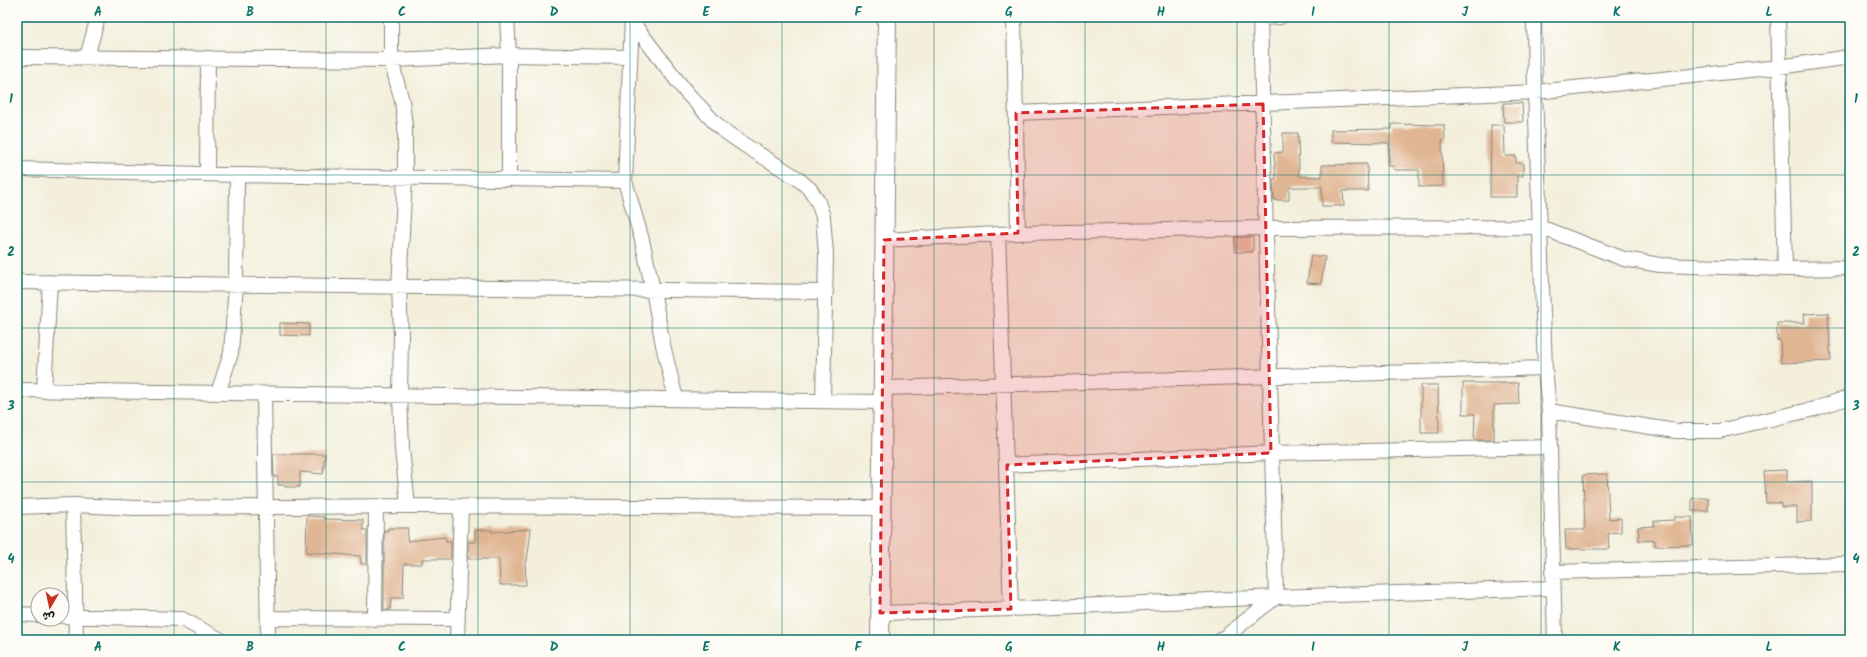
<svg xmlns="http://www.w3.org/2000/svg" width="1867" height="657" font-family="Kalam,'Playpen Sans Arabic',sans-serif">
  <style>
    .building { fill: #e0b593 }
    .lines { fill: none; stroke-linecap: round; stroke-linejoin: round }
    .minor-casing { stroke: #88867c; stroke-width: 16 }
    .tertiary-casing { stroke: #88867c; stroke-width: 20 }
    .minor { stroke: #fff; stroke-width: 14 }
    .tertiary { stroke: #fff; stroke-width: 18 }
    .marked { fill: #d62828; fill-opacity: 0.2; stroke: #d62828; stroke-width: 3; stroke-dasharray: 8 5; stroke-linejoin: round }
    .grid { fill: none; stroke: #0f766e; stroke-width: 1; stroke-opacity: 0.55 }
    .neatline { fill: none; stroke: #0f766e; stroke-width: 1.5 }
    .grid-label { font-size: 13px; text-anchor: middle; font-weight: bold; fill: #0f766e }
  </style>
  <rect width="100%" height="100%" fill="#fdfcf7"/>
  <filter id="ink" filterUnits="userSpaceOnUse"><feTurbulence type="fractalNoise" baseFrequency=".025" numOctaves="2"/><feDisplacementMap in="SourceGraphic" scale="8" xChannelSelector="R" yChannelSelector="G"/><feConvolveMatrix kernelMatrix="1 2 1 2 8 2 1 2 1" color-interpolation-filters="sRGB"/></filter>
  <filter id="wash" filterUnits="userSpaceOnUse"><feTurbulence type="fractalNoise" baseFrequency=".012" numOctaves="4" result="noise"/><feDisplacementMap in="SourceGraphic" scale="16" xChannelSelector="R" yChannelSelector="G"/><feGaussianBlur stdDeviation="0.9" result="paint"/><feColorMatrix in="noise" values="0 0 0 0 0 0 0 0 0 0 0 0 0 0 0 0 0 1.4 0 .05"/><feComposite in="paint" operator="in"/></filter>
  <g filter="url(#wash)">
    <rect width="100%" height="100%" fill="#f3efdb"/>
    <g id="blocks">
      <path class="building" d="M 1503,103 L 1522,103 L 1523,122 L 1504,122 Z
        M 1392,124 L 1444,125 L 1445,140 L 1442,141 L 1443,186 L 1419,187 L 1419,170 L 1394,170 L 1394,166 L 1389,166 L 1389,143 L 1331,142 L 1331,130 L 1392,129 Z
        M 1491,125 L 1504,125 L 1505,156 L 1516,156 L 1516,163 L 1523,163 L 1523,176 L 1517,176 L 1517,197 L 1490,197 Z
        M 1283,133 L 1298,133 L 1299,176 L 1322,177 L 1322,165 L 1367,164 L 1368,191 L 1343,191 L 1344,206 L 1322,206 L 1322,187 L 1289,187 L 1289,200 L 1274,200 L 1273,179 L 1276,179 L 1274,153 L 1283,152 Z
        M 1235,237 L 1253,237 L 1253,252 L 1235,252 Z
        M 1311,255 L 1325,257 L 1321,284 L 1307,283 Z
        M 1828,313 L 1831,361 L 1781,363 L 1780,340 L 1777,340 L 1777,323 L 1805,323 L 1804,314 Z
        M 280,323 L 309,324 L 309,336 L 280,335 Z
        M 1463,383 L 1518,383 L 1519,404 L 1494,405 L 1494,440 L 1474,440 L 1475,414 L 1463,414 Z
        M 1421,385 L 1438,385 L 1439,433 L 1421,433 Z
        M 273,454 L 325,454 L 323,474 L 300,472 L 300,487 L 285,487 L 285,485 L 278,485 L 278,477 L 274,477 Z
        M 1787,470 L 1787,482 L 1812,481 L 1812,521 L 1797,522 L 1797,507 L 1781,507 L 1781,503 L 1766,503 L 1764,471 Z
        M 1607,474 L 1609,519 L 1621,518 L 1621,532 L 1608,533 L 1609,549 L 1566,549 L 1565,530 L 1585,530 L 1583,475 Z
        M 1692,498 L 1708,498 L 1708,511 L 1692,511 Z
        M 307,516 L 325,517 L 324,519 L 363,520 L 363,530 L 367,530 L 367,564 L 361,564 L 360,556 L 306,552 Z
        M 1674,517 L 1692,517 L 1693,545 L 1655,546 L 1655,540 L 1639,541 L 1638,527 L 1654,526 L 1654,521 L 1674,520 Z
        M 388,528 L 408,528 L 407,541 L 445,537 L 446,541 L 451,541 L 451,559 L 422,559 L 422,564 L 404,564 L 403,598 L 391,598 L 390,610 L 384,610 L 384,530 L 388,531 Z
        M 531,529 L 527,561 L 525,561 L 526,585 L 500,585 L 499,559 L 468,559 L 468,542 L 475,542 L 475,530 L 492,530 L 492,532 Z"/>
    </g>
  </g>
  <g filter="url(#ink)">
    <use href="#blocks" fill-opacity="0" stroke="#88867c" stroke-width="1"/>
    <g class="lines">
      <g class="minor-casing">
        <path id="minor" d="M 391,17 L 391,60 L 402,101 L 405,126 L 405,178 L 399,287 L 401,334 L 400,396 L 402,449 L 408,506
          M 1014,17 L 1018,233
          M 1534,17 L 1535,92 L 1545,368 L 1549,411 L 1555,640
          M 1778,17 L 1785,269
          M 632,18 L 625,181 L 642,240 L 653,290 L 663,345 L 676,399
          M 1260,18 L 1280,17
          M 632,22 L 686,92 L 720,128 L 743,144 L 797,178 L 810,189 L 818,202 L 823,217 L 826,254 L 823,401
          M 17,57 L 391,60 L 509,55 L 507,17
          M 87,57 L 98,17
          M 1016,113 L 1535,92 L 1779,67 L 1850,57
          M 17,169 L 237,175 L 625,181
          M 207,174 L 208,58
          M 509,179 L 509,55 L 629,57
          M 998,234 L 1011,609
          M 884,240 L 1018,233 L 1267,228 L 1540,227 L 1624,259 L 1660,265 L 1785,269 L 1850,268
          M 17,282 L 826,292
          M 884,388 L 1545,368
          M 17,390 L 883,402
          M 44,391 L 50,282
          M 218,393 L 231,353 L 236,284 L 237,175
          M 264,394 L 268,640
          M 1549,411 L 1676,431 L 1719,431 L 1814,409 L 1850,397
          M 1007,465 L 1271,453 L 1549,447
          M 73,505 L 76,640
          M 17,507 L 73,505 L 136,508 L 408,506 L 881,508
          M 1552,572 L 1850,564
          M 880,613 L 1011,609 L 1276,597 L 1553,588
          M 17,614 L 38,615
          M 62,616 L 182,619 L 221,640
          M 268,618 L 458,619
          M 375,620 L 376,507
          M 457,640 L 461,506
          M 1221,640 L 1276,597 C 1269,404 1267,210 1260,17"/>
      </g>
      <g class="tertiary-casing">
        <path id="tertiary" d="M 880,640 L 887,17"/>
      </g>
      <use href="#minor" class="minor"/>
      <use href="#tertiary" class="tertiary"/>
    </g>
  </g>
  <path class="marked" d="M 1263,104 L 1271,453 L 1007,465 L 1011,609 L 880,613 L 884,240 L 1018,233 L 1016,113 Z"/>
  <path class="grid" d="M 174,17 L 174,640M 326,17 L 326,640M 478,17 L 478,640M 630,17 L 630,640M 782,17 L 782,640M 934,17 L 934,640M 1085,17 L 1085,640M 1237,17 L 1237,640M 1389,17 L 1389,640M 1541,17 L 1541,640M 1693,17 L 1693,640M 17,175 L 1850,175M 17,328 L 1850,328M 17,482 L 1850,482"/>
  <rect width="1867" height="657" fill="none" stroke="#fdfcf7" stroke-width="44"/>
  <g transform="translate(50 607) rotate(189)"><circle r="19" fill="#fdfcf7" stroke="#a3a29f"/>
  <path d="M0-3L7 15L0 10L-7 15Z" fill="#c8321e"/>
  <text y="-6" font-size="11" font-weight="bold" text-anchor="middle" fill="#1c1c1c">ش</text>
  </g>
  <rect x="22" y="22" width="1823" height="613" class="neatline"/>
  <g class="grid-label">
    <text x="98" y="16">A</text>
    <text x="250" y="16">B</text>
    <text x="402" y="16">C</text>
    <text x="554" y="16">D</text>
    <text x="706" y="16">E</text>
    <text x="858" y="16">F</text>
    <text x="1009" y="16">G</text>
    <text x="1161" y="16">H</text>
    <text x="1313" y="16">I</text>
    <text x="1465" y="16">J</text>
    <text x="1617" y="16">K</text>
    <text x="1769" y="16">L</text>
    <text x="11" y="103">1</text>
    <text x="1856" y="103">1</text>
    <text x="11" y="256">2</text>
    <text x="1856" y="256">2</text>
    <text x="11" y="410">3</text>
    <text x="1856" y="410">3</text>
    <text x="11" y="563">4</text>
    <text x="1856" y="563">4</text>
    <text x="98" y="651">A</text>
    <text x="250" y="651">B</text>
    <text x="402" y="651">C</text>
    <text x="554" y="651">D</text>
    <text x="706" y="651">E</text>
    <text x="858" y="651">F</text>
    <text x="1009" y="651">G</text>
    <text x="1161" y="651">H</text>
    <text x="1313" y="651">I</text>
    <text x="1465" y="651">J</text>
    <text x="1617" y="651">K</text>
    <text x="1769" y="651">L</text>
  </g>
</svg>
